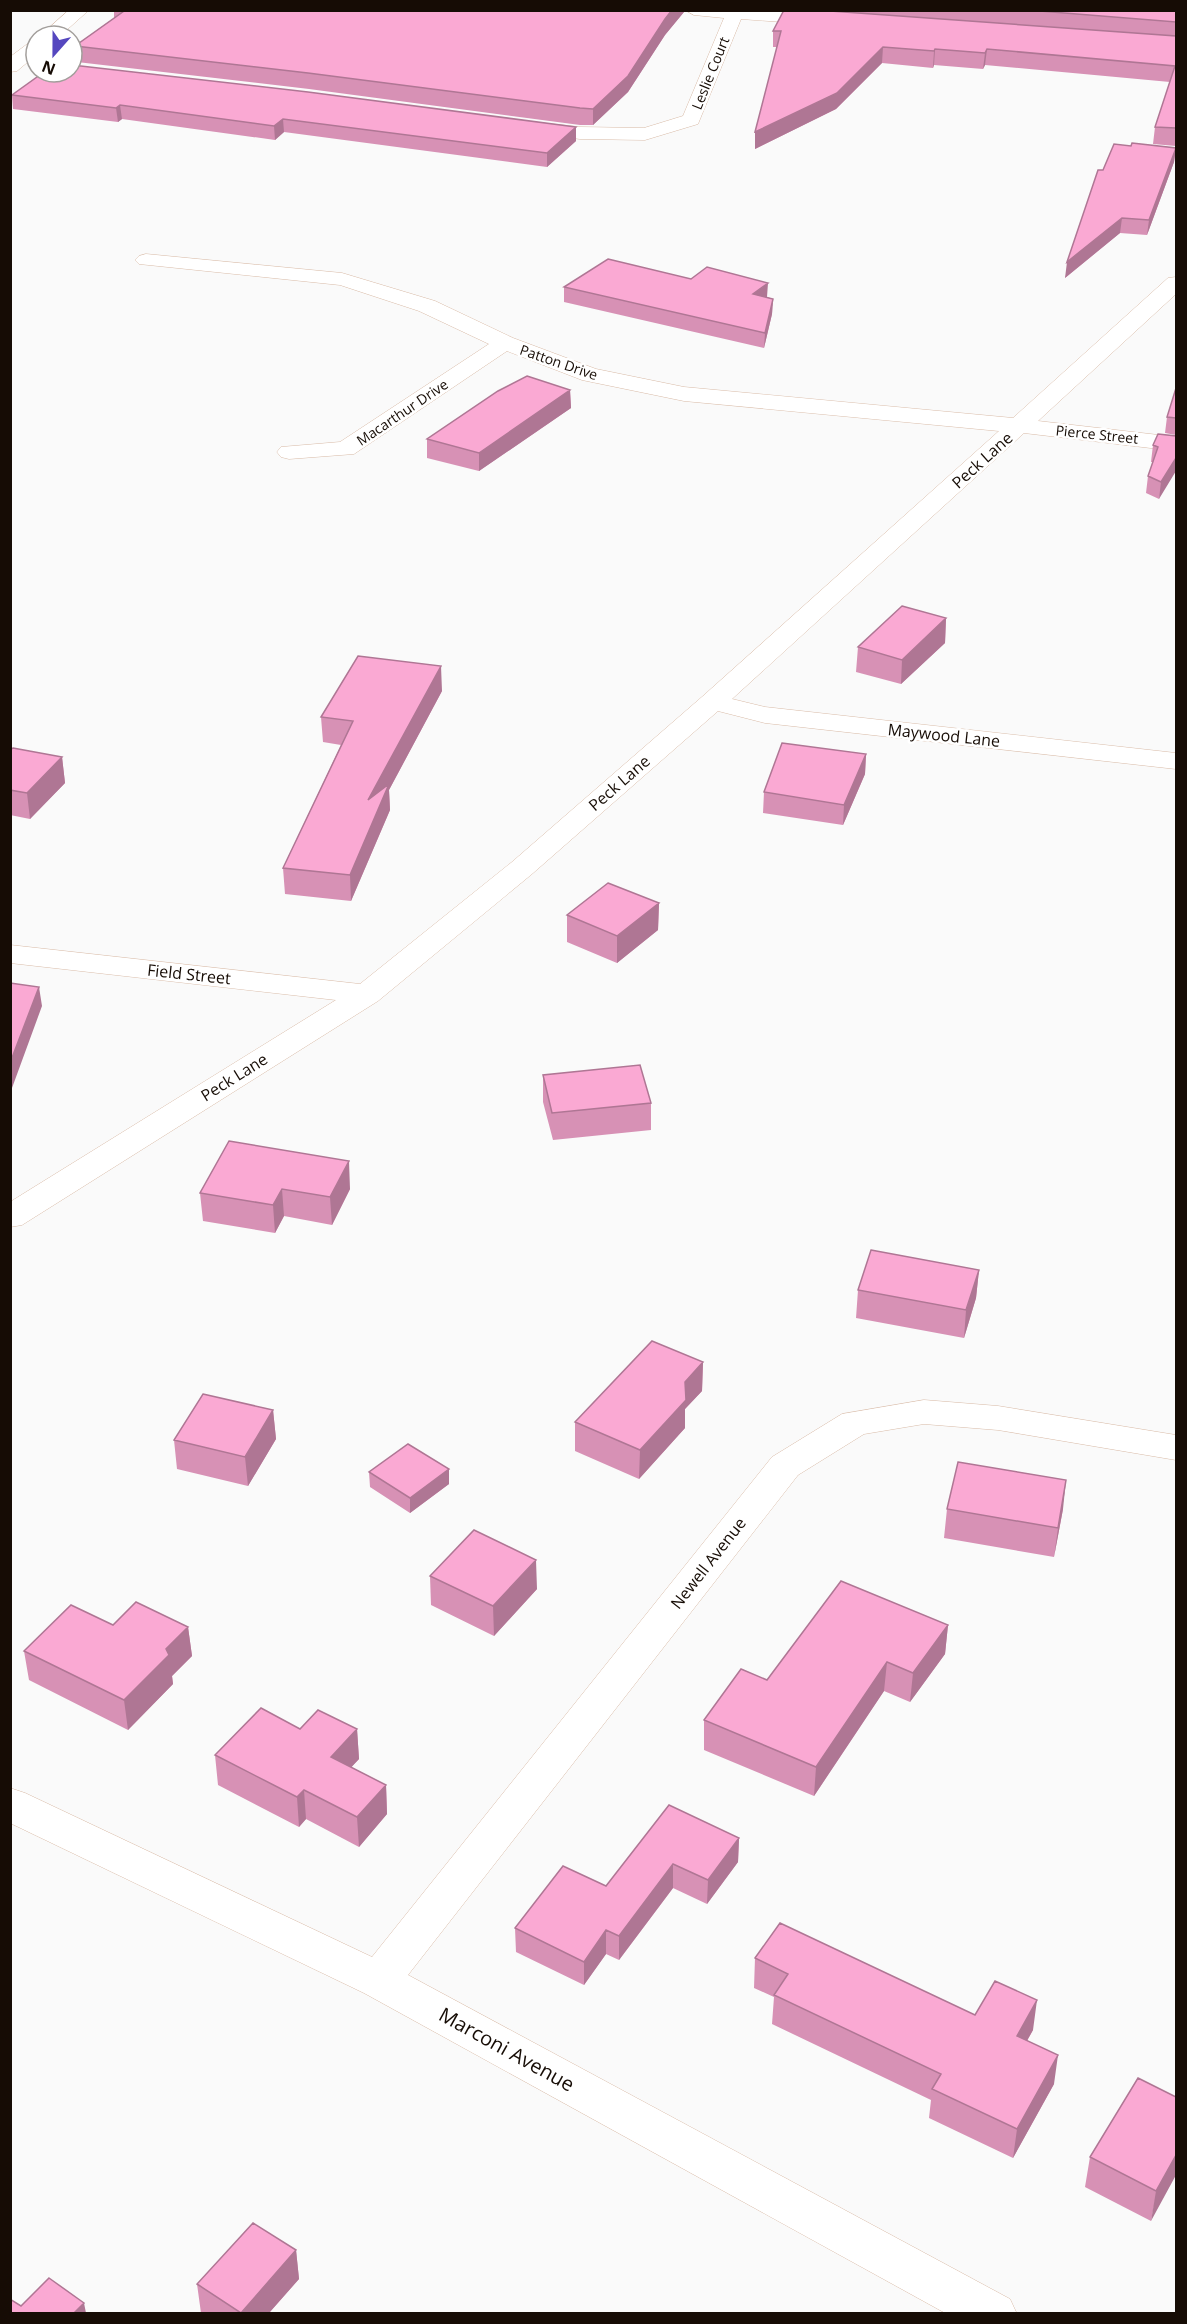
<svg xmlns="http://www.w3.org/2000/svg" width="1187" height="2324" font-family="'Open Sans',sans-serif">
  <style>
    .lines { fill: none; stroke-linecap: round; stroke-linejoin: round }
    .minor-casing { stroke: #d9bba7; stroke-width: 1 }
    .minor { fill: #fff; fill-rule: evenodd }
    .wall { fill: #d791b5 }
    .shaded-wall { fill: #af7694 }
    .building { fill: #faa9d3; stroke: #af7694; stroke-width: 1.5 }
    .labels { text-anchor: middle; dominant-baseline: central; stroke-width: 5; stroke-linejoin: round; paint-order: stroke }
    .far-street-label { font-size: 14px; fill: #160c05; stroke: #fff }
    .street-label { font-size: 16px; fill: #160c05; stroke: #fff }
    .near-street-label { font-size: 20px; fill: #160c05; stroke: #fff }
  </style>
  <rect width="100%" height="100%" fill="#fafafa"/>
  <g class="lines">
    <g class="minor-casing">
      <path id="minor" d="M 69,10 L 89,10 L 60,36 L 40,36 Z
        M 685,10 L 770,10 L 824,15 L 830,16 L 833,20 L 830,24 L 824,25 L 741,19 L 698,124 L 645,140 L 580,139 L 525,132 L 522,128 L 525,124 L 532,122 L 580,127 L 644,128 L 683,116 L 724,18 L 694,15 Z
        M 36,41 L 36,55 L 17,71 L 10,72 L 10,57 L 30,42 Z
        M 146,254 L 342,273 L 435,301 L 513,338 L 596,369 L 684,387 L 1013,418 L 1168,278 L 1176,277 L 1176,294 L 1038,421 L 1176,437 L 1176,451 L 1024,433 L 732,699 L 765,707 L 1176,753 L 1176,769 L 765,723 L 718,711 L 532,874 L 378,1001 L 22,1225 L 10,1227 L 10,1202 L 336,1000 L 10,963 L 10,945 L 360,984 L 512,862 L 703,696 L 999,431 L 684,401 L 582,380 L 507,351 L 354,454 L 289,459 L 281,457 L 277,452 L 281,447 L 340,442 L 489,344 L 419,311 L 340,285 L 139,264 L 135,260 L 139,256 Z
        M 924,1400 L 998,1406 L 1176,1435 L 1176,1460 L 998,1430 L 924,1424 L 864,1434 L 798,1475 L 408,1975 L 1010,2299 L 1017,2314 L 947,2314 L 364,1993 L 10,1823 L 10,1788 L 25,1793 L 372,1957 L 772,1457 L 842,1414 Z"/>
    </g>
    <use href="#minor" class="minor"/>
  </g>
  <path class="wall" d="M 114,10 L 684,12 L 665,35 L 628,92 L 593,125 L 580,125 L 309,89 L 77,62 L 75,46 L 114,18 Z
    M 784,10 L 1176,10 L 1176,146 L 1153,144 L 1155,127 L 1170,82 L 985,65 L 983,69 L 934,65 L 933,68 L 882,63 L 836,109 L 755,149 L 777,47 L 773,47 L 773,31 Z
    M 12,95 L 576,127 L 576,141 L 547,167 L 284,132 L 275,140 L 122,119 L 118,122 L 13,109 Z
    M 1131,146 L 1176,148 L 1174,162 L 1147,235 L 1120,233 L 1065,278 L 1103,170 Z
    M 564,287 L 767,297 L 773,299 L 772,314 L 764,348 L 564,302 Z
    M 1176,388 L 1176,435 L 1165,433 L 1167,417 Z
    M 570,390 L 571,408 L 479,471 L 427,458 L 427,439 Z
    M 1176,436 L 1159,499 L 1146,493 L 1148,476 L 1153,462 L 1151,462 L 1153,445 Z
    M 946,618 L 945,643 L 901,684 L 856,672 L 858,647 Z
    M 442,691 L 389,790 L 390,810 L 351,901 L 285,894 L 283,868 L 341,745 L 323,742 L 321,717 Z
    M 10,750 L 62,757 L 65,783 L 30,819 L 10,815 Z
    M 866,754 L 865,774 L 843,825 L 763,813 L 764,792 Z
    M 659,903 L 658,930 L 617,963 L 567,942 L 567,915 Z
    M 543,1075 L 651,1103 L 651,1130 L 553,1140 L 543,1102 Z
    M 229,1141 L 350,1189 L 332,1225 L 284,1216 L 275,1233 L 203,1221 L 200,1193 Z
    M 979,1270 L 976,1298 L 964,1338 L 856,1318 L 858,1290 Z
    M 703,1362 L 702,1391 L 685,1409 L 685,1428 L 639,1479 L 575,1451 L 575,1422 Z
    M 273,1410 L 276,1439 L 248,1486 L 177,1469 L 174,1440 Z
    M 369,1472 L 449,1484 L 410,1513 L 370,1487 Z
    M 947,1509 L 1063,1509 L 1054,1557 L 944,1538 Z
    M 430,1576 L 537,1589 L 494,1636 L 431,1605 Z
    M 113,1625 L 188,1627 L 192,1656 L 172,1676 L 173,1684 L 128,1730 L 29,1680 L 24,1651 Z
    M 948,1625 L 945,1654 L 910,1702 L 884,1691 L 814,1796 L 704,1750 L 704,1720 L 767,1680 Z
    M 300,1729 L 357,1729 L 359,1759 L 351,1767 L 386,1785 L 387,1814 L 359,1847 L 306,1819 L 299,1827 L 218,1785 L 215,1755 Z
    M 739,1838 L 738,1862 L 707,1904 L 673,1888 L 619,1960 L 606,1954 L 584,1985 L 516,1952 L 515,1928 L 606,1886 Z
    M 755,1958 L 1033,2030 L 1027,2041 L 1054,2084 L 1013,2158 L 929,2118 L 931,2100 L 772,2024 L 774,1997 L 754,1988 Z
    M 1176,2097 L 1151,2221 L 1085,2187 L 1090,2157 Z
    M 296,2250 L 299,2279 L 269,2313 L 201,2313 L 197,2284 Z"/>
  <path class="shaded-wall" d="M 672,10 L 684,10 L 684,12 L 665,35 L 628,92 L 593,125 L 593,109 Z
    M 883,47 L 882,63 L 836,109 L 755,149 L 755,132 Z
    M 935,49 L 934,65 L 933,68 L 934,51 Z
    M 987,49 L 985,65 L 983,69 L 985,53 Z
    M 120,105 L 122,119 L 118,122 L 116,108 Z
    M 283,119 L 284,132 L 275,140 L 274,126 Z
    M 576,127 L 576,141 L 547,167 L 547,153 Z
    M 1176,148 L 1174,162 L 1147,235 L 1149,220 Z
    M 1122,218 L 1120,233 L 1065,278 L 1067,262 Z
    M 768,283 L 767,297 L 752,309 L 753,294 Z
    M 773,299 L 772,314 L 764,348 L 765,333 Z
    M 570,390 L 571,408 L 479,471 L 479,453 Z
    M 1176,458 L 1176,471 L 1159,499 L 1161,482 Z
    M 946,618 L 945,643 L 901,684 L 902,660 Z
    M 441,666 L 442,691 L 389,790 L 390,810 L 351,901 L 350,875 L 368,800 Z
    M 866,754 L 865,774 L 843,825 L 844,805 Z
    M 62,757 L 65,783 L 30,819 L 27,793 Z
    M 659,903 L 658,930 L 617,963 L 617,936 Z
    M 39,987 L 42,1006 L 12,1088 L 10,1063 Z
    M 349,1161 L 350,1189 L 332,1225 L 330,1197 Z
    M 282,1189 L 284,1216 L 275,1233 L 273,1205 Z
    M 979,1270 L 976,1298 L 964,1338 L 966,1310 Z
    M 703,1362 L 702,1391 L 685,1409 L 685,1428 L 639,1479 L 640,1450 L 685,1382 Z
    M 273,1410 L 276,1439 L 248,1486 L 245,1457 Z
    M 449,1469 L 449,1484 L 410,1513 L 410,1498 Z
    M 1066,1480 L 1063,1509 L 1054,1557 L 1058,1528 Z
    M 536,1560 L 537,1589 L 494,1636 L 493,1606 Z
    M 948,1625 L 945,1654 L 910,1702 L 913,1673 Z
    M 188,1627 L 192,1656 L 172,1676 L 173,1684 L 128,1730 L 124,1700 L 166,1649 Z
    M 887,1662 L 884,1691 L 814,1796 L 816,1767 Z
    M 357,1729 L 359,1759 L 334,1786 L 331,1757 Z
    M 386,1785 L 387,1814 L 359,1847 L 357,1817 Z
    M 304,1790 L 306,1819 L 299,1827 L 297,1797 Z
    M 739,1838 L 738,1862 L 707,1904 L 708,1880 Z
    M 673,1864 L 673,1888 L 619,1960 L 619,1936 Z
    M 606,1930 L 606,1954 L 584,1985 L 584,1962 Z
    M 1037,2000 L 1033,2030 L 1013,2065 L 1017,2036 Z
    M 1058,2055 L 1054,2084 L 1013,2158 L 1017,2129 Z
    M 1176,2155 L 1176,2175 L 1151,2221 L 1156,2191 Z
    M 296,2250 L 299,2279 L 269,2313 L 241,2313 Z
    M 84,2303 L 86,2313 L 74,2313 Z"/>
  <path class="building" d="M 114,10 L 672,10 L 665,19 L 628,76 L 593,109 L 580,108 L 308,73 L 75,46 L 124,11 Z
    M 784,10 L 816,10 L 1176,36 L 1176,128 L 1155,127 L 1175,66 L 987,49 L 985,53 L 935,49 L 934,51 L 883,47 L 837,93 L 755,132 L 781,31 L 773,31 Z
    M 1027,10 L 1176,10 L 1176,22 Z
    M 72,65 L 308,92 L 576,127 L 547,153 L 283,119 L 274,126 L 120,105 L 116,108 L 12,95 L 44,72 L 72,72 Z
    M 1132,143 L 1176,148 L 1149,220 L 1122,218 L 1067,262 L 1098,170 L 1103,170 L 1114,144 L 1131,146 Z
    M 608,259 L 691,279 L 707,267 L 768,283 L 753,294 L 773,299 L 765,333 L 564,287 Z
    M 527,376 L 570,390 L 479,453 L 427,439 L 498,391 Z
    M 1176,388 L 1176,418 L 1167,417 Z
    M 1158,434 L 1176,436 L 1176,458 L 1161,482 L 1148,476 L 1158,447 L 1153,445 Z
    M 902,606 L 946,618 L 902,660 L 858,647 Z
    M 358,656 L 441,666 L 368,800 L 389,784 L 350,875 L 283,868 L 353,721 L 321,717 Z
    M 782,743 L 866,754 L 844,805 L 764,792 Z
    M 13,748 L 62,757 L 27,793 L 10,790 L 10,750 Z
    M 608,883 L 659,903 L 617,936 L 567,915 Z
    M 10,983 L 39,987 L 10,1063 Z
    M 640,1065 L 651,1103 L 552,1113 L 543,1075 Z
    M 229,1141 L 349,1161 L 330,1197 L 282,1189 L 273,1205 L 200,1193 Z
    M 871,1250 L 979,1270 L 966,1310 L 858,1290 Z
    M 652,1341 L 703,1362 L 685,1382 L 686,1400 L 640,1450 L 575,1422 Z
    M 203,1394 L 273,1410 L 245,1457 L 174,1440 Z
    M 408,1444 L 449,1469 L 410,1498 L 369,1472 Z
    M 958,1462 L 1066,1480 L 1058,1528 L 947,1509 Z
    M 474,1530 L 536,1560 L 493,1606 L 430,1576 Z
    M 841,1581 L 948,1625 L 913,1673 L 887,1662 L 816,1767 L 704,1720 L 741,1669 L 767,1680 Z
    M 136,1602 L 188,1627 L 166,1649 L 169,1655 L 124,1700 L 24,1651 L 71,1605 L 113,1625 Z
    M 261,1708 L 300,1729 L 318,1710 L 357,1729 L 331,1757 L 386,1785 L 357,1817 L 304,1790 L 297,1797 L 215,1755 Z
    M 669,1805 L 739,1838 L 708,1880 L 673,1864 L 619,1936 L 606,1930 L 584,1962 L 515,1928 L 563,1866 L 606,1886 Z
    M 780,1923 L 975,2015 L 995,1981 L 1037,2000 L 1017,2036 L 1058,2055 L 1017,2129 L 932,2089 L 941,2074 L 774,1995 L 788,1974 L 755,1958 Z
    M 1138,2078 L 1176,2097 L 1176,2155 L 1156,2191 L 1090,2157 Z
    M 253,2223 L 296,2250 L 241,2313 L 197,2284 Z
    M 49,2278 L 84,2303 L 74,2313 L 10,2313 L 10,2299 L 21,2306 Z"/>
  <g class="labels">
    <g class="far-street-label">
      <text transform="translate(710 73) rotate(-68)">Leslie Court</text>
      <text transform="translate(559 362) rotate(19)">Patton Drive</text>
      <text transform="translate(402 412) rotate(-34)">Macarthur Drive</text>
      <text transform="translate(1097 434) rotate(6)">Pierce Street</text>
    </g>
    <g class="street-label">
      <text transform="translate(982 460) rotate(-42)">Peck Lane</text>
      <text transform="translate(944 735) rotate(6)">Maywood Lane</text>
      <text transform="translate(619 783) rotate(-41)">Peck Lane</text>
      <text transform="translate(189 974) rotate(6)">Field Street</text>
      <text transform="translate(234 1077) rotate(-32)">Peck Lane</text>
      <text transform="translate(708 1563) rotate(-52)">Newell Avenue</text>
    </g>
    <g class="near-street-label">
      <text transform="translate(507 2049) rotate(29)">Marconi Avenue</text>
    </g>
  </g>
  <rect width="1187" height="2324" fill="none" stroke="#160c05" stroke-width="24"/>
  <g transform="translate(54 54) rotate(201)"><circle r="28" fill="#ffffff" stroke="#a29e9b" stroke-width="1.5"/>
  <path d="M0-4.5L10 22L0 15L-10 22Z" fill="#5547bf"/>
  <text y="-9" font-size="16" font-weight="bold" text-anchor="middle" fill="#160c05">N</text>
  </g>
</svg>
